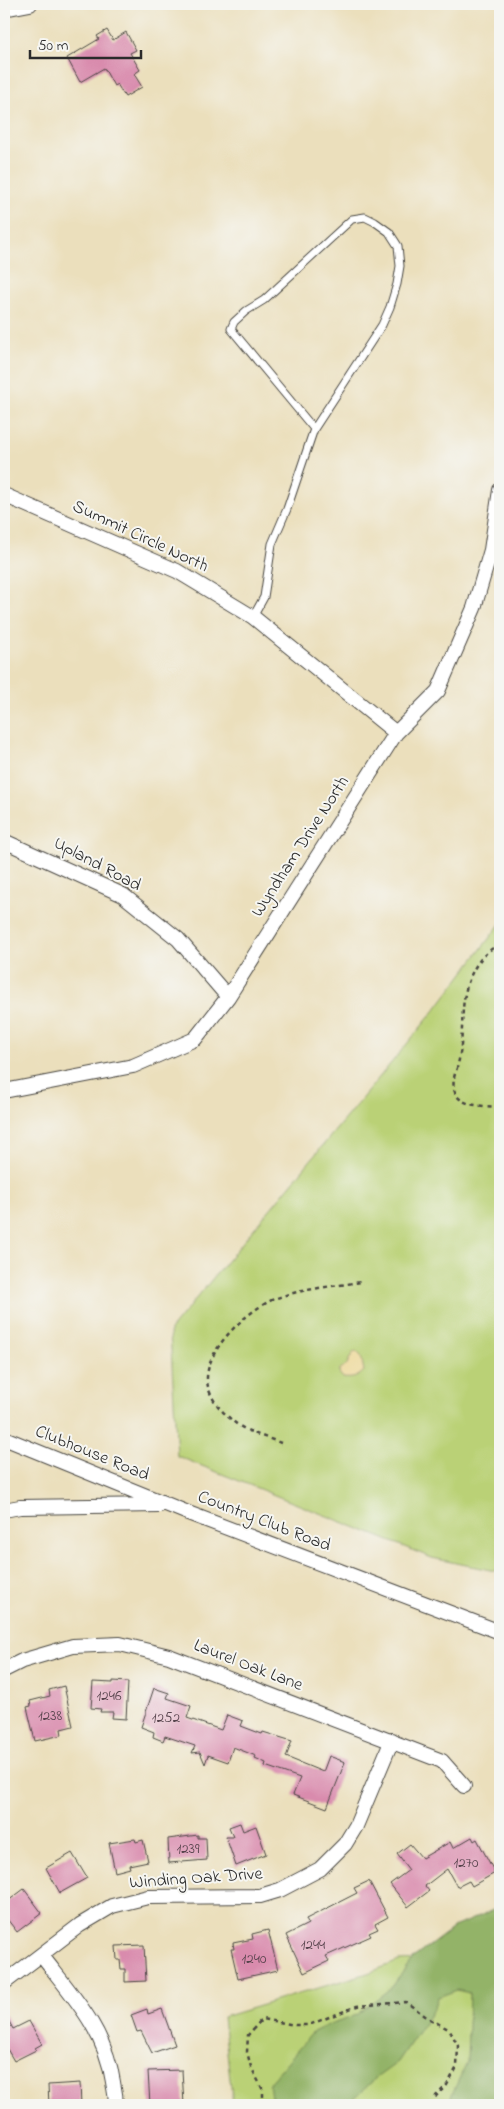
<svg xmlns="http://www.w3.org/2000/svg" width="504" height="2109" font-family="'Indie Flower',sans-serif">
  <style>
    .green { fill: #bad176; stroke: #727e50 }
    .forest { fill: #93b367; stroke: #5f6f49 }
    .sand { fill: #eeda9e; stroke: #8c8264 }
    .building { fill: #d98bad }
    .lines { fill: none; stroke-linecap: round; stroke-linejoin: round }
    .lane-casing { stroke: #484641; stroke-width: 9 }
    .street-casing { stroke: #484641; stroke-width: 16 }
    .path { stroke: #484641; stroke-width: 2.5; stroke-dasharray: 4 4; stroke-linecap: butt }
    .lane { stroke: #fff; stroke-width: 7 }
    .street { stroke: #fff; stroke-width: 14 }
    .labels { text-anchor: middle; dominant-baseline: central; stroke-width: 4; stroke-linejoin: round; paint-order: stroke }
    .number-label { font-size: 15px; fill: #56434c }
    .street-label { font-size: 18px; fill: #2b2b2b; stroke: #f6f6f2 }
  </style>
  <rect width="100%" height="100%" fill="#f6f6f2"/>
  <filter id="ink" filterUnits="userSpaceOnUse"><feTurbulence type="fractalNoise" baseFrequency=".02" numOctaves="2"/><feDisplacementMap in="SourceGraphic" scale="10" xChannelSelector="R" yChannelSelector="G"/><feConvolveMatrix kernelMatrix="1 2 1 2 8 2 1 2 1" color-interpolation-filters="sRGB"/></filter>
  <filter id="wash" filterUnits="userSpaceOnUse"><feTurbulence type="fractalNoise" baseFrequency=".0096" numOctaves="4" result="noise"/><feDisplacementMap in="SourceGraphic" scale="20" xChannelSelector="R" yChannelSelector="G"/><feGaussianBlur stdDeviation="1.12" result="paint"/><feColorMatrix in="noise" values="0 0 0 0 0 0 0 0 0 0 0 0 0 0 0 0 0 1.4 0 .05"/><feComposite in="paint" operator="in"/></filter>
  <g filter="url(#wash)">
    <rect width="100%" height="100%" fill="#ebdfbc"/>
    <path class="green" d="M 500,924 L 500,1572 L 432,1558 L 177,1456 L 170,1330 L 435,1010 Z
      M 466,1958 L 489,2105 L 233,2105 L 223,2017 L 368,1973 L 399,1961 Z"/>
    <path class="forest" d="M 500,1907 L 500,2105 L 447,2105 L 467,2062 L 469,1993 L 457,1990 L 438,1997 L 431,2013 L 398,2062 L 376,2078 L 347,2105 L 272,2105 L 269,2083 L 313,2032 L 332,2023 L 356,2015 L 392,1987 L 413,1958 L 456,1926 Z"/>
    <path class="sand" d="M 356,1351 L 361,1356 L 364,1371 C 357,1378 352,1379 343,1378 L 339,1373 L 340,1369 L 346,1366 L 352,1354 Z"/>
    <g id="blocks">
      <path class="building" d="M 107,30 L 113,40 L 126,32 L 136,50 L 130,53 L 140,70 L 134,74 L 142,87 L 125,97 L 117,84 L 114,86 L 104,68 L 80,82 L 67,58 L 99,39 L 97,36 Z
        M 113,1681 L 128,1682 L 126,1719 L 112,1718 L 113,1712 L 100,1712 L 101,1709 L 91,1708 L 93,1682 L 113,1683 Z
        M 64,1686 L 73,1726 L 61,1729 L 62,1735 L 35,1741 L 27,1707 L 31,1706 L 30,1701 L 50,1696 L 49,1690 Z
        M 154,1688 L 169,1693 L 167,1698 L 191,1706 L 187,1718 L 221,1730 L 227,1715 L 243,1721 L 241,1726 L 262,1734 L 263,1732 L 292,1741 L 286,1757 L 323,1772 L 329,1756 L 345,1762 L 327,1808 L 293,1795 L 300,1778 L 265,1766 L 266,1763 L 255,1758 L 256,1756 L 233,1747 L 228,1762 L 208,1755 L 205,1764 L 200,1752 L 192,1753 L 195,1746 L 165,1736 L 163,1741 L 153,1737 L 154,1732 L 141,1727 Z
        M 240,1823 L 243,1831 L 256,1826 L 266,1854 L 236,1866 L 226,1837 L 233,1837 L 229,1827 Z
        M 198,1835 L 198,1838 L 206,1838 L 207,1860 L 169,1863 L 168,1839 Z
        M 472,1837 L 474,1841 L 477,1839 L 495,1873 L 472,1886 L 469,1881 L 457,1887 L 447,1869 L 425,1886 L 429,1891 L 408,1907 L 390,1884 L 409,1870 L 397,1854 L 410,1844 L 422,1858 L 450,1842 L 453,1848 Z
        M 135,1839 L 136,1842 L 143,1840 L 148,1861 L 129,1865 L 130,1868 L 115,1872 L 109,1843 Z
        M 72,1853 L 87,1878 L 60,1893 L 46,1868 Z
        M 369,1881 L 388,1917 L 375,1924 L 378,1929 L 369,1933 L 371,1936 L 326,1956 L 329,1961 L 304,1973 L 286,1935 L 308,1924 L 306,1919 L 357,1893 L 354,1888 Z
        M 24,1889 L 42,1913 L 17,1932 L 4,1915 L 4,1904 Z
        M 268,1930 L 278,1970 L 238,1979 L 231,1949 L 234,1949 L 233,1943 L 253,1939 L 252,1934 Z
        M 144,1945 L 146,1981 L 125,1982 L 125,1969 L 121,1969 L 120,1960 L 117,1960 L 116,1946 Z
        M 147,2009 L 148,2014 L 162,2009 L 175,2045 L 152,2053 L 141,2031 L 137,2032 L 131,2015 Z
        M 4,2012 L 13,2029 L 29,2021 L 42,2044 L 35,2048 L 36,2050 L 14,2061 L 7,2049 L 4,2051 Z
        M 182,2070 L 184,2105 L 150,2105 L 148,2071 Z
        M 80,2083 L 81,2105 L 49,2105 L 48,2085 Z"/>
    </g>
  </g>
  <g filter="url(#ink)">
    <use href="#blocks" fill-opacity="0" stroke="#484641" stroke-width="1"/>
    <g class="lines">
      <g class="lane-casing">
        <path id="lane" d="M 253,617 L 264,597 L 272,544 L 287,509 L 314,429 L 382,325 L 390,307 L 397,284 L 400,266 L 398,246 L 389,232 L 375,222 L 365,217 L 352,219 L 264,300 L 246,311 L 234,322 L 231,329 L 314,429"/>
      </g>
      <g class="street-casing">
        <path id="street" d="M 4,9 L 30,4
          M 4,495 L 177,571 L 253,617 L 396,733
          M 4,841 L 123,895 L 178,939 L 228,997
          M 4,1091 L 133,1066 L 195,1039 L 228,997 L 396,733 L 438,691 L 474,608 L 491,550 L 500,490
          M 4,1438 L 188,1513 L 500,1632
          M 4,1510 L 20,1507 L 160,1505
          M 4,1670 L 22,1661 L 73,1646 L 120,1644 L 169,1656 L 442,1761 L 464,1786
          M 42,1956 C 72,1995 106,2031 113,2082 C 114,2090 117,2098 115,2105
          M 4,1983 L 80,1925 L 112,1906 L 148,1897 L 260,1896 L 280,1890 L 320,1869 L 345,1844 L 356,1826 L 392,1740"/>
      </g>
      <path class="path" d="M 500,944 C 485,951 475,964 469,980 C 458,1008 466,1041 456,1071 C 453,1078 452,1089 457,1096 C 465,1107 488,1106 500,1107
        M 281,1443 C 266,1437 245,1432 233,1421 C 221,1411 208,1397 207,1380 C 206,1350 243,1315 268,1302 C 290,1290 335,1286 361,1282
        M 263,2105 L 263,2090 L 251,2067 L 247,2052 L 248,2035 L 262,2019 L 295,2025 L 309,2025 L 357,2006 L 406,2002 L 428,2018 L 450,2030 L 458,2046 L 457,2067 L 447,2085 L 436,2096 L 434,2105"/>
      <use href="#lane" class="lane"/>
      <use href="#street" class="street"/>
    </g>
  </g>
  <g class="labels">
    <g class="number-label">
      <text x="109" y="1696">1246</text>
      <text x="50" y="1716">1238</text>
      <text x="166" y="1718">1252</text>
      <text x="188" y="1849">1239</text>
      <text x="466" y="1863">1270</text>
      <text x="313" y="1945">1244</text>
      <text x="254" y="1959">1240</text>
    </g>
    <g class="street-label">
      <text transform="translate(140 537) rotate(25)">Summit Circle North</text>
      <text transform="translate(301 847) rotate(-57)">Wyndham Drive North</text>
      <text transform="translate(97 865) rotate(28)">Upland Road</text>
      <text transform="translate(92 1454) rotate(22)">Clubhouse Road</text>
      <text transform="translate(264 1522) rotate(21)">Country Club Road</text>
      <text transform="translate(248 1666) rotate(21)">Laurel Oak Lane</text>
      <text transform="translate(196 1879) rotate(-4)">Winding Oak Drive</text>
    </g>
  </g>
  <rect width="504" height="2109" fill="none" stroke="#f6f6f2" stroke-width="20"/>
  <path d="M30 50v8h111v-8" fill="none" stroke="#2b2b2b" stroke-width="2.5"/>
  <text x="38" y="50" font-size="15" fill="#2b2b2b" stroke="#f6f6f2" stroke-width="4" paint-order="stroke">50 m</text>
</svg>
